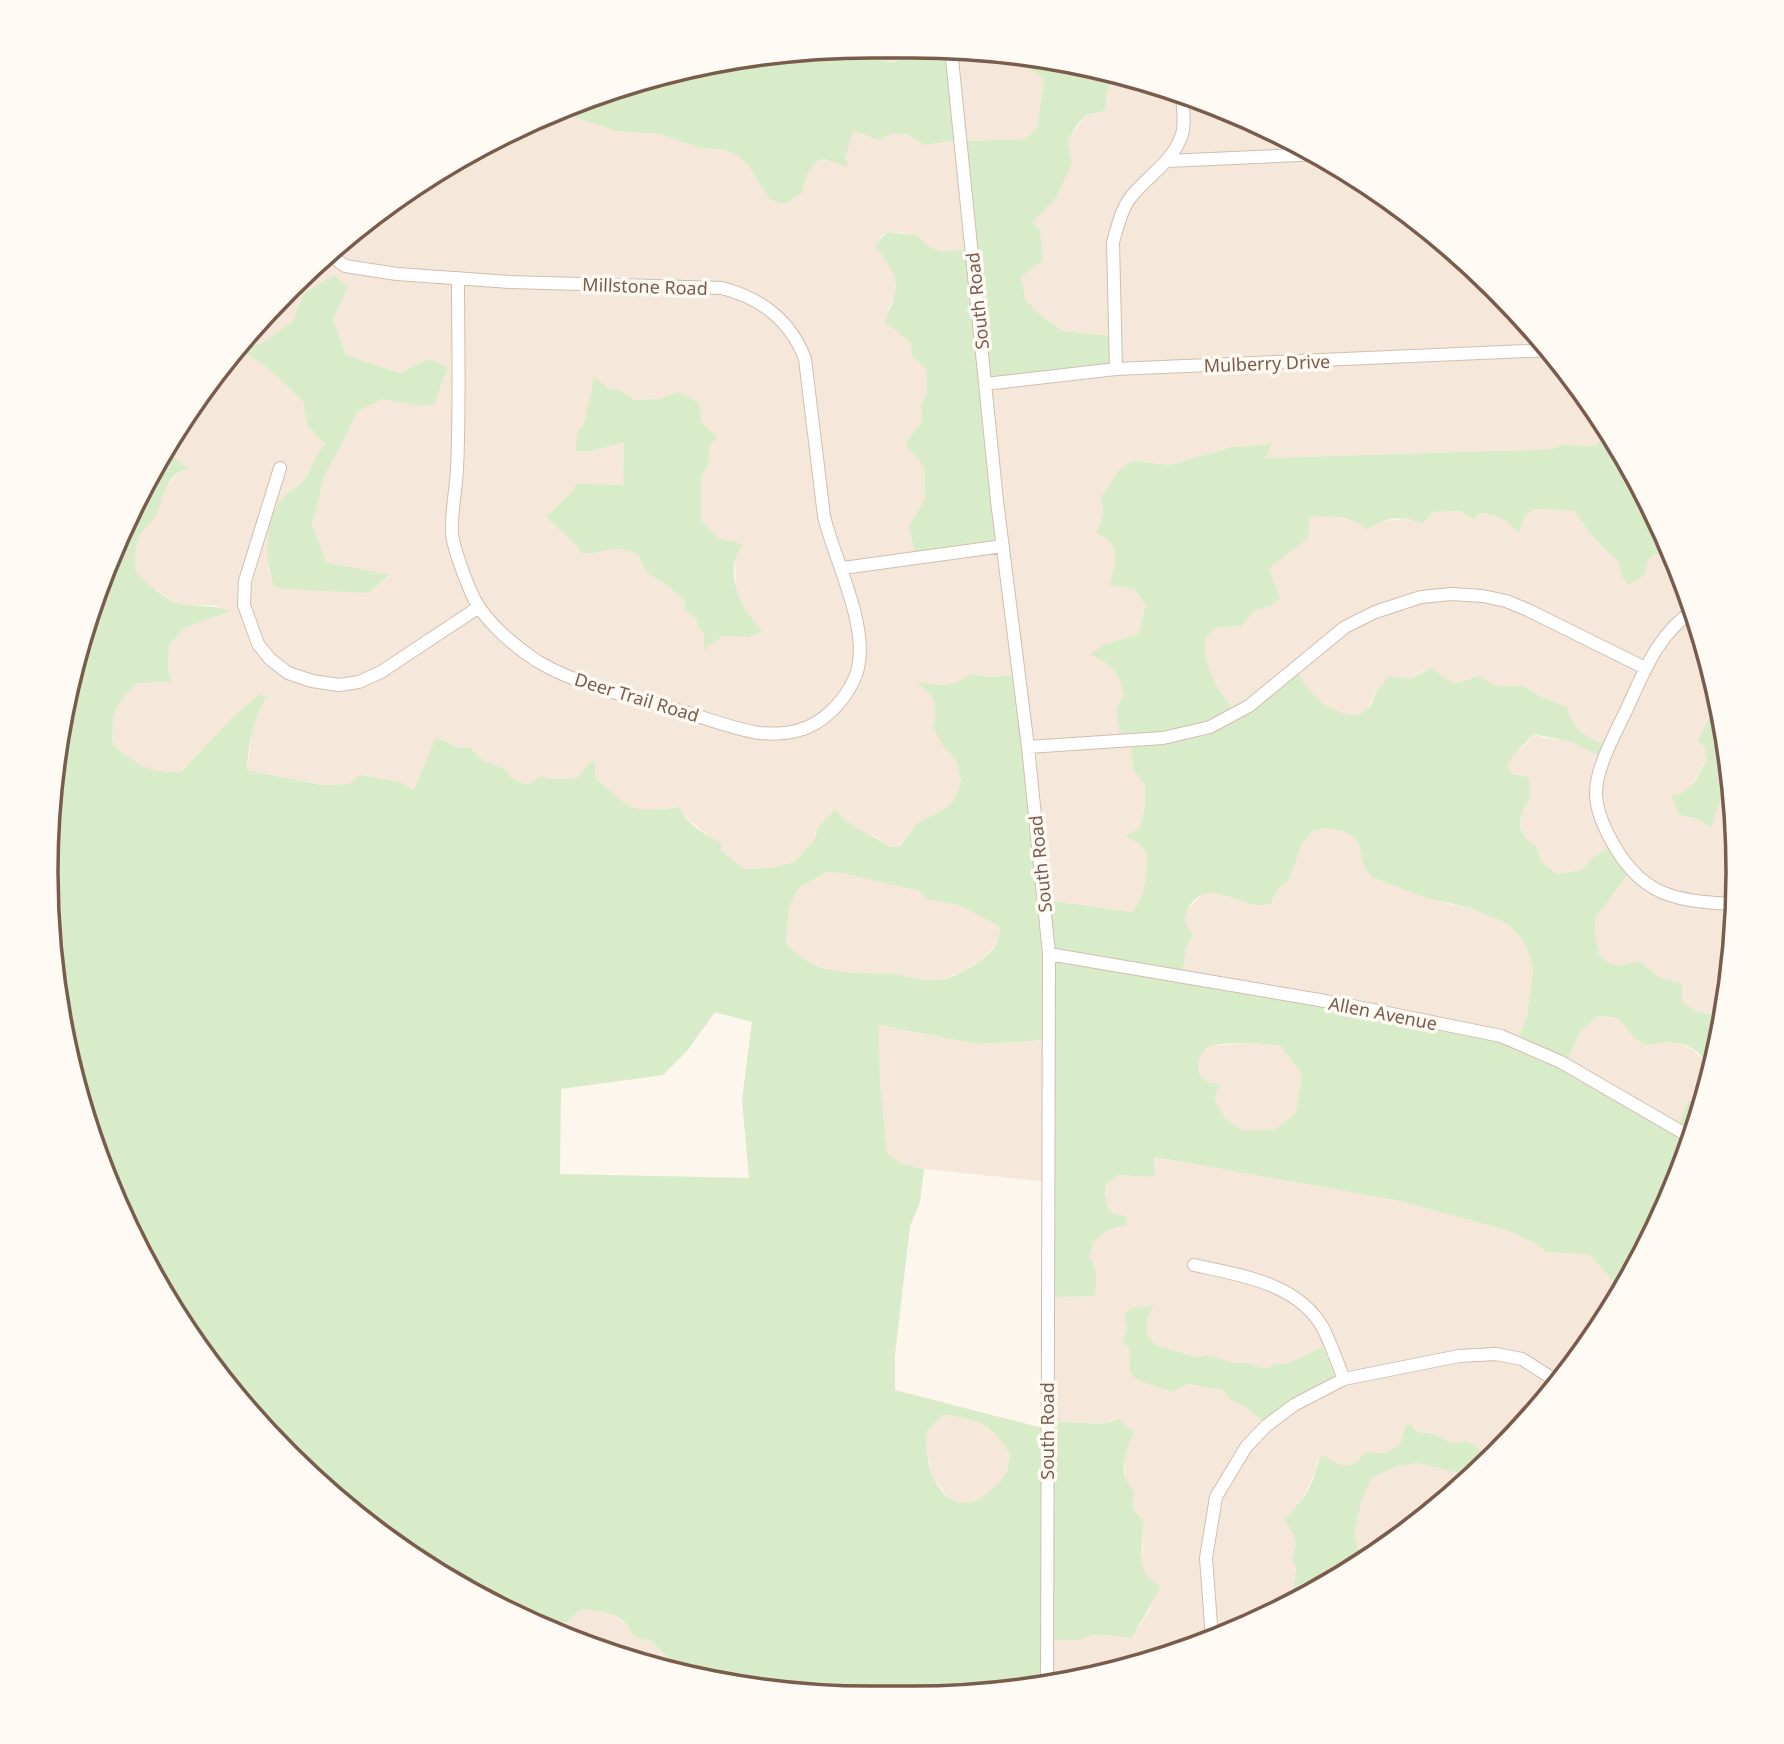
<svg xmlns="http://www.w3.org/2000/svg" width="1784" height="1744" font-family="'Noto Sans',sans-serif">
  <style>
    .residential { fill: #f5e8da; fill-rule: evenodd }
    .green { fill: #d8ecc9; fill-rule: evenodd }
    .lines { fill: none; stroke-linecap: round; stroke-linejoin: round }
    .minor-casing { stroke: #d1beb0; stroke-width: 14 }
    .minor { stroke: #fff; stroke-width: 12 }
    .labels { text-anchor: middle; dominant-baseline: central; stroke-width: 7; stroke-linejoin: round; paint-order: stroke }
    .street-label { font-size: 18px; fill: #7a5c4d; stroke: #fffaf3 }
    .rim { fill: none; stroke: #7a5c4d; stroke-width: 3.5 }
  </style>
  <rect width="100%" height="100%" fill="#fdf6ec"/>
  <path class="residential" d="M 872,46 L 1020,53 L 1036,56 L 1028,67 L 1044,79 L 1037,128 L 1025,139 L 965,141 L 971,249 L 937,251 L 927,248 L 917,235 L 906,233 L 887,232 L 880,237 L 894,269 L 895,296 L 888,309 L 895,329 L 911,344 L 913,356 L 926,368 L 927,393 L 921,405 L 922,421 L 905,444 L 924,466 L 925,499 L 909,526 L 915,555 L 987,386 L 1112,336 L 1063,331 L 1045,319 L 1024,300 L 1021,277 L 1035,227 L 1032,222 L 1053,200 L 1072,163 L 1068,141 L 1086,115 L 1105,111 L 1107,92 L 1114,75 L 1178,89 L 1326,156 L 1457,251 L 1568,369 L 1612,440 L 1605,436 L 1596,446 L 1561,445 L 1554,449 L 1266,458 L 1271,442 L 1263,445 L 1231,447 L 1170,465 L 1133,461 L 1103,506 L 1103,520 L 1107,537 L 1114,545 L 1116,559 L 1145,604 L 1139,634 L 1106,644 L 1104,661 L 1120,676 L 1124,694 L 1116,709 L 1131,739 L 1133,770 L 1145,784 L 1145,809 L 1139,844 L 1147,854 L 1146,886 L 1141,902 L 1133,912 L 1046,900 L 1018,675 L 990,677 L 970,674 L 959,683 L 941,686 L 918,682 L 935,698 L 936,709 L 933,727 L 943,746 L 956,760 L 961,781 L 954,800 L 945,809 L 917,823 L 899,846 L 889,847 L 875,836 L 861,833 L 843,819 L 815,833 L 815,839 L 795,862 L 769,868 L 744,869 L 736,865 L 712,839 L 687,818 L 679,807 L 648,811 L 628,808 L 596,778 L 594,760 L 577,778 L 551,779 L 540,776 L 529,784 L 519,783 L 510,777 L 505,769 L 484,761 L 472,748 L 459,748 L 437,737 L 415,790 L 400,782 L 322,785 L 247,770 L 252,732 L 258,712 L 265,697 L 219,732 L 181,772 L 160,773 L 131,761 L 113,744 L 112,720 L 120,701 L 137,682 L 165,683 L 169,645 L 186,627 L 230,611 L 215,605 L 191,606 L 179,604 L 151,587 L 136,573 L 134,551 L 139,535 L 154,519 L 166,487 L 182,470 L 168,452 L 168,445 L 185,413 L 238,348 L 268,368 L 303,401 L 307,425 L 325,444 L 303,481 L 280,501 L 270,527 L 268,570 L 274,582 L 326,590 L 368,593 L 390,576 L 326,562 L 312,524 L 323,480 L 358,411 L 382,398 L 418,406 L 428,359 L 401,373 L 346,355 L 333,319 L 348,287 L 303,294 L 292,322 L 260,345 L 242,343 L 287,288 L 412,185 L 553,110 L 616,131 L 659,134 L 701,148 L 725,150 L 737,155 L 748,165 L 770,200 L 785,204 L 803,187 L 812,165 L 819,160 L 830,159 L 844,166 L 849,164 L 845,159 L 853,130 L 880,140 L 889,133 L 898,133 L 915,138 L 923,145 L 961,140 L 908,58 L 892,63 L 869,57 L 861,47 ZM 594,377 L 609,388 L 619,390 L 634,400 L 659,399 L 679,392 L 701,422 L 710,445 L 708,465 L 701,477 L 701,520 L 720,539 L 735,560 L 736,588 L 748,617 L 762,631 L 750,637 L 722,636 L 704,650 L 704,634 L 697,627 L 697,620 L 685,610 L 684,601 L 668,586 L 647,573 L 638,554 L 617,548 L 595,553 L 579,548 L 547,518 L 574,490 L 576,485 L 623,486 L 624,442 L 592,451 L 584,424 Z
    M 1535,509 L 1575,511 L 1591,535 L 1620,562 L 1623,576 L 1644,575 L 1648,560 L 1654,554 L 1671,554 L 1710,658 L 1717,698 L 1706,703 L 1709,717 L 1698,739 L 1704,746 L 1707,759 L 1689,789 L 1682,794 L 1672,795 L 1679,815 L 1698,819 L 1724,789 L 1732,787 L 1737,818 L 1731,980 L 1723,1017 L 1698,1012 L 1682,1002 L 1682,985 L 1660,978 L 1639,961 L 1620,966 L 1609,963 L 1599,955 L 1595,935 L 1596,917 L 1630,873 L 1612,846 L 1592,858 L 1582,870 L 1557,874 L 1541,862 L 1537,847 L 1526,839 L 1519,826 L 1524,807 L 1507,766 L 1512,755 L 1525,746 L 1533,734 L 1544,738 L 1610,746 L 1585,735 L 1570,722 L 1567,707 L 1537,695 L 1523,685 L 1505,688 L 1490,684 L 1480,676 L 1454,685 L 1425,670 L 1410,679 L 1386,683 L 1376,691 L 1368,708 L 1360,715 L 1351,715 L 1329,710 L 1313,695 L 1296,670 L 1233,712 L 1208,670 L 1204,650 L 1207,636 L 1219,627 L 1242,626 L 1254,611 L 1271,606 L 1268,568 L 1307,538 L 1309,517 L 1330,516 L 1359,522 L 1367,530 L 1377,522 L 1412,518 L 1422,524 L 1433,512 L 1461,511 L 1474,520 L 1481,513 L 1492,514 L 1506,519 L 1519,533 L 1525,516 Z
    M 1326,828 L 1343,831 L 1354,837 L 1360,846 L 1363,864 L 1371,877 L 1448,904 L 1470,908 L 1508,924 L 1522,939 L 1529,953 L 1533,970 L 1527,1015 L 1519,1039 L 1183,973 L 1186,948 L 1193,936 L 1185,926 L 1186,913 L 1190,907 L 1203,893 L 1217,892 L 1245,903 L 1271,903 L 1278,888 L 1289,880 L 1302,843 L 1312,832 Z
    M 826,872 L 842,873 L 883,882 L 919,891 L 927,899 L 961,906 L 1000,927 L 996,945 L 981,960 L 963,971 L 938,981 L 889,974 L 834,972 L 799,958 L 786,944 L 789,908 L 798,889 Z
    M 1599,1016 L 1612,1017 L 1625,1024 L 1639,1042 L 1676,1042 L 1693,1050 L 1704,1060 L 1707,1085 L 1678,1126 L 1568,1060 L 1580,1031 Z
    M 879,1025 L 976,1044 L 1051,1040 L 1049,1182 L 924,1169 L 902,1164 L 887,1154 L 880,1082 Z
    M 1254,1043 L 1281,1046 L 1302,1074 L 1296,1113 L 1274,1130 L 1241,1130 L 1226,1119 L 1216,1103 L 1215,1094 L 1201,1077 L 1198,1064 L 1200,1055 L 1210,1046 Z
    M 1154,1157 L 1395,1200 L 1507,1230 L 1540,1246 L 1546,1252 L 1590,1255 L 1613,1281 L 1626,1287 L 1533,1417 L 1491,1457 L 1467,1441 L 1452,1443 L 1434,1434 L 1417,1432 L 1406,1425 L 1399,1445 L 1387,1453 L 1366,1452 L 1359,1462 L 1348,1466 L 1336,1464 L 1322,1455 L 1316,1463 L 1315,1473 L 1297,1509 L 1283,1519 L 1297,1537 L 1297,1548 L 1293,1558 L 1296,1567 L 1293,1591 L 1300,1599 L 1277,1613 L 1168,1655 L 1158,1653 L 1146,1663 L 1126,1670 L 1049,1683 L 1052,1640 L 1079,1640 L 1094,1634 L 1132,1638 L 1150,1609 L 1151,1601 L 1160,1586 L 1151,1582 L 1142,1571 L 1143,1521 L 1133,1509 L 1134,1491 L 1126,1482 L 1124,1455 L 1130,1441 L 1114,1419 L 1102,1424 L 1051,1421 L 1049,1297 L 1096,1271 L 1090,1256 L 1093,1242 L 1108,1230 L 1120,1228 L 1114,1214 L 1108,1209 L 1105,1194 L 1107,1185 L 1119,1175 L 1155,1177 ZM 1153,1306 L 1147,1318 L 1148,1336 L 1156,1345 L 1197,1357 L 1208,1355 L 1233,1363 L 1248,1363 L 1259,1367 L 1267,1368 L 1275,1364 L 1287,1364 L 1322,1347 L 1266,1424 L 1247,1408 L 1232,1401 L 1223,1390 L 1186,1384 L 1179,1389 L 1130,1368 L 1129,1348 L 1122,1342 L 1127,1328 Z
    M 943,1415 L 971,1417 L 1000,1437 L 1010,1455 L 1005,1477 L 982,1499 L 965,1505 L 951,1500 L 933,1478 L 927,1453 L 927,1431 Z
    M 1418,1463 L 1470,1476 L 1415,1528 L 1361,1561 L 1354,1533 L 1362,1499 L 1372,1478 L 1397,1466 Z
    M 599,1609 L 614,1614 L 631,1630 L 634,1637 L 651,1641 L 668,1658 L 669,1669 L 607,1655 L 529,1619 L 547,1619 L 566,1623 L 580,1610 Z"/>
  <path class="green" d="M 861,47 L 869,57 L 892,63 L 908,58 L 952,56 L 962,140 L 923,145 C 910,133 894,129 880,140 L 853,131 L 845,159 L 849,164 L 845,167 C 826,157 816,154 807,176 C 805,182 803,186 802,193 L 785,204 L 770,200 L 748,165 L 737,155 L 725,150 L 701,148 L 659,134 L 616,131 L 553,110 L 710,61 Z
    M 1036,56 L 1114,75 L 1107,92 L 1105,111 L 1086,115 L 1077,125 L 1068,141 L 1072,163 L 1056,198 L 1032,222 L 1040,230 L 1043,261 L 1021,277 L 1025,300 L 1045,319 L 1063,331 L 1112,336 L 1115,363 L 987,382 L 1004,541 L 915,555 L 909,526 L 925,499 L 924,466 L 905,444 L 922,421 L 921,405 L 927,393 L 926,368 L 912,356 L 911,344 L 895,329 L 885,324 C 887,311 892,307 894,297 C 900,276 887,261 875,246 L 887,232 L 917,235 C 934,257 946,250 971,249 L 964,141 L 1025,139 L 1037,128 L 1044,79 L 1028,67 Z
    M 334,275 L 348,287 L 333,319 L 346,355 L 400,373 L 428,359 L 448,367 L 434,405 L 418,406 L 382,399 L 358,411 L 323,480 L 312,524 L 326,562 L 390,575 L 368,593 L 283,589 L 272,585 L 273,581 C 264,560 265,516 282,499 C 288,492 297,488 303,481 C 312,470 315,454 325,444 L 307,425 L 303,401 L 268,368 L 238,348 L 242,343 L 260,344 L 292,322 L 303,294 Z
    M 594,376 L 608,388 L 619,390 L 634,400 L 658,399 L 679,392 L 699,403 L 701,422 L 717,437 L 710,445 L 708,465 L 701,477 L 701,520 L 720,539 L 743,544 C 741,549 736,554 735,559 C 729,585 745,614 762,631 L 750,637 L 722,636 L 704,650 L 704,634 L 697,627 L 697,620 L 685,610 L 684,601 L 668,586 L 647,573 L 638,554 L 617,548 L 595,553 L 580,553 L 579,548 L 546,517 L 574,490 L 576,484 L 623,485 L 624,442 L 592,451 L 576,451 L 577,433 L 584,424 Z
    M 1605,436 L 1612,440 L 1653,507 L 1671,554 L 1654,554 L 1648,560 L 1644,575 L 1628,585 L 1622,577 L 1619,562 L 1591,535 L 1575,511 L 1535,509 L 1525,516 L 1519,533 C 1507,520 1499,514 1481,513 L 1474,520 L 1461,511 L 1433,512 L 1422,524 C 1405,514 1382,518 1367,530 C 1353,515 1329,516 1309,517 L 1308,538 L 1269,568 L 1280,599 L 1271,606 L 1254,611 L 1242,626 L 1219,627 L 1207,636 C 1200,666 1218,687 1234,712 L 1296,670 C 1309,689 1319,707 1343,713 C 1353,716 1361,716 1368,708 C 1373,703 1373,698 1376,693 C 1379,686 1386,684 1388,676 L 1410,679 L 1431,668 L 1454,684 L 1480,676 C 1495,688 1505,688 1523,685 L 1537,695 L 1567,707 C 1573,733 1588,737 1610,746 L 1605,758 L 1580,747 L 1576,743 L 1533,734 C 1524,746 1513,753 1507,765 L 1512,774 L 1529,777 L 1530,799 L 1524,807 L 1519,826 L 1526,839 L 1537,847 L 1541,862 L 1557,874 L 1582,870 L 1592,858 L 1612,846 L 1630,872 L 1596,917 L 1595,935 L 1599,955 L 1609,963 L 1620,966 L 1639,961 L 1660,978 L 1682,984 L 1682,1002 L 1698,1012 L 1723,1017 L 1708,1081 C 1707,1075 1707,1064 1704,1059 C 1697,1048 1677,1040 1665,1042 C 1656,1043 1647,1047 1639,1041 C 1620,1027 1629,1017 1599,1016 L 1580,1031 L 1568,1060 L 1678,1126 L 1688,1102 L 1701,1095 L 1707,1085 L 1695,1138 L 1626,1287 L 1613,1281 L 1590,1255 L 1546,1252 L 1540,1246 L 1507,1230 L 1395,1200 L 1154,1157 L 1155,1177 L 1119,1175 L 1106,1185 L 1105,1194 L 1108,1209 L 1114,1214 L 1126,1216 L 1127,1225 L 1108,1230 L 1093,1242 L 1090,1256 L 1096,1271 L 1095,1296 L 1049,1297 L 1051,1040 L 976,1044 L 879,1025 L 880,1082 L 887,1153 L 902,1164 L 924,1169 L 920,1202 L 910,1226 L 895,1355 L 895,1390 L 1035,1426 L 1046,1427 L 1051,1421 L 1102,1424 L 1118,1419 L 1134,1432 C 1126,1453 1116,1472 1134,1491 L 1133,1509 L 1143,1521 C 1143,1546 1134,1576 1161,1586 L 1132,1638 L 1094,1634 L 1079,1640 L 1053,1640 L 1048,1683 L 966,1697 L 765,1691 L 669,1669 L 668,1658 L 651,1641 L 634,1637 C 624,1613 603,1609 580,1610 L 566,1623 L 547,1619 L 529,1619 L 459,1588 L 327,1494 L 216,1375 L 131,1237 L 74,1086 L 47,926 L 53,764 L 108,556 L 168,445 L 168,452 L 188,469 C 166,472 163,501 155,517 C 150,526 141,530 138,539 C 134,551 135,561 136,572 C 151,587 170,605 192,606 C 208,607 215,605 231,611 L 186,627 L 169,645 L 168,670 L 172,682 L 137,683 C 115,706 111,712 113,744 C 135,765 150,773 181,772 L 237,713 L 260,694 L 266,697 C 253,720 248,744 247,770 L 322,785 L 349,784 L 360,775 L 400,782 L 414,790 L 436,737 L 459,748 L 471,748 L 484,761 L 505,769 C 511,779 517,783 529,784 L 540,776 L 551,779 L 577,778 L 594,759 L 596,778 C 632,812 630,813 680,807 C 684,822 707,837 721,842 L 721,850 L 744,869 L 769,868 L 795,862 L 815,839 L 818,827 L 835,810 C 852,830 870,832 889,847 L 900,846 L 917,823 L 945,809 L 954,800 L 961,781 L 956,760 L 943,746 L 933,727 C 938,701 936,699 916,681 C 938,686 952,689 970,674 L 990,677 L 1018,675 L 1046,900 L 1132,912 C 1147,895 1146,876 1147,854 L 1139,844 L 1126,836 L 1140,827 L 1145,809 L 1145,784 L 1133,770 L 1131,739 L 1120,738 L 1116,709 L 1124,694 C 1119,671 1111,664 1090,654 L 1106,644 L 1139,634 L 1145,604 L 1135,589 L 1110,585 C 1115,562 1124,543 1096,533 C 1103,521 1105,512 1101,498 L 1119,470 L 1133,461 L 1170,465 L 1231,447 L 1263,445 L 1272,442 L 1266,458 L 1554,449 L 1561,445 L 1595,446 ZM 1326,828 L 1343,831 L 1354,837 L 1360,846 L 1363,864 L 1371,877 L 1427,898 L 1470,908 L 1508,924 L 1522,939 L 1529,953 L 1533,970 L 1527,1015 L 1519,1039 L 1183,972 L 1186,948 L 1193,935 C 1187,927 1183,921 1187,911 C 1207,869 1242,915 1271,903 L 1278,888 L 1289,880 L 1302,843 L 1312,832 ZM 826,872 L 842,873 L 919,891 L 927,899 L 961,906 L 1000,927 C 999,932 998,938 997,943 C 991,958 955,978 939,980 C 926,982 905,975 891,974 C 849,972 817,977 786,944 L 789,908 L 798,889 ZM 715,1012 L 752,1022 L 742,1100 L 749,1178 L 560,1174 L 561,1089 L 663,1075 L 687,1051 ZM 1254,1043 L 1281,1046 L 1302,1074 L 1296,1113 L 1274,1130 L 1241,1130 L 1226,1119 L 1216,1103 L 1215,1094 L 1221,1084 C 1215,1084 1209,1084 1205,1080 C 1194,1072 1198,1053 1209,1047 C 1220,1042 1241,1044 1254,1043 ZM 943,1415 C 976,1418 993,1424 1010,1455 C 1006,1476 1006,1477 990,1491 C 957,1522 930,1487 927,1453 C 926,1446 927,1438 927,1431 Z
    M 1717,698 L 1732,787 L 1724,790 L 1711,827 L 1698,819 L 1679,815 L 1671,795 C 1693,794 1697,776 1707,759 L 1704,746 L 1698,740 L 1709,717 L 1706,703 Z
    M 1154,1305 L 1147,1318 L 1148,1336 L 1156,1345 L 1197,1357 L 1208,1355 L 1233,1363 L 1248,1363 L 1259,1367 L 1267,1368 L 1275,1364 L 1287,1364 L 1322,1347 L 1338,1381 L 1266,1424 L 1247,1408 L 1232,1401 L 1223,1390 L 1187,1384 L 1172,1392 L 1139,1381 L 1130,1372 L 1129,1348 L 1122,1342 L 1127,1328 L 1125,1313 L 1130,1309 Z
    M 1410,1424 L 1417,1432 L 1434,1434 L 1452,1443 L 1467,1441 L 1491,1457 L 1470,1476 L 1418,1463 L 1397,1466 L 1372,1478 L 1362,1499 L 1354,1533 L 1361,1561 L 1300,1599 L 1293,1591 L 1296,1568 L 1292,1559 C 1300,1541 1294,1534 1283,1519 C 1298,1508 1307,1494 1314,1477 C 1317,1468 1316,1463 1322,1455 C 1340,1466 1352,1472 1366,1452 L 1387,1453 L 1399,1445 L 1406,1425 Z"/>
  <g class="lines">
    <g class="minor-casing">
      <path id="minor" d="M 951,49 L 997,501 L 1028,747 L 1049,954 L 1047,1683
        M 1167,161 L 1321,154
        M 329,254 L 345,266 L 397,274 L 510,282 L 722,288 C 761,298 791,321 805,359 L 824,516 C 834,560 872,630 856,675 C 846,700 823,725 796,731 C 785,734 771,734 759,733 C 735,729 711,720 688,713 C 641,700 578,686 537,661 C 517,648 493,628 479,607 C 470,594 453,548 452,533 C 451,512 456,490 457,469 C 460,406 458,342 458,278
        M 1116,369 L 1113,242 C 1117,229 1120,213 1128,201 C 1144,177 1173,164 1182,134 C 1186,122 1182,104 1182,91
        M 985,384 L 1116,369 L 1550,350
        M 280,468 L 245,581 L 244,605 L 258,644 L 270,659 L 288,673 L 312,681 L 339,685 L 359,682 L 381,672 L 479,607
        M 843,568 L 1003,546
        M 1693,611 C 1660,632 1645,669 1630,702 C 1619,727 1596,765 1596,793 C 1596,808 1603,825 1610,838 C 1640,896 1674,901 1734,904
        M 1028,747 L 1163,738 L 1210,727 L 1249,706 L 1345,627 L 1375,612 L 1421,597 L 1451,594 L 1483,596 L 1506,601 L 1528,610 L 1645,668
        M 1049,954 L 1343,1004 L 1501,1036 L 1561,1062 L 1694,1139
        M 1194,1265 C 1240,1275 1298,1283 1323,1328 C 1331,1344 1337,1362 1344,1379
        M 1212,1638 L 1206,1558 L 1216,1497 L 1246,1447 L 1266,1426 L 1294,1405 L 1344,1379 L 1459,1356 L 1496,1354 L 1522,1359 L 1558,1382"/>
    </g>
    <use href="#minor" class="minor"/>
  </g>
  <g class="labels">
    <g class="street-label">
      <text transform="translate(645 286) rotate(2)">Millstone Road</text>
      <text transform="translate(977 301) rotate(-96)">South Road</text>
      <text transform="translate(1267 363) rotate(-2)">Mulberry Drive</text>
      <text transform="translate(637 697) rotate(17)">Deer Trail Road</text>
      <text transform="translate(1040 864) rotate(-96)">South Road</text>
      <text transform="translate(1383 1013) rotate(11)">Allen Avenue</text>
      <text transform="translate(1047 1431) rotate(-90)">South Road</text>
    </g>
  </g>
  <path d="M0 0H1784V1744H0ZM872 58H912A814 814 0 0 1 1726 872V872A814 814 0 0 1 912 1686H872A814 814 0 0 1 58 872V872A814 814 0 0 1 872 58Z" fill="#fffaf3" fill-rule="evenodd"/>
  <path class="rim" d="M872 58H912A814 814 0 0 1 1726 872V872A814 814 0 0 1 912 1686H872A814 814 0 0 1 58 872V872A814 814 0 0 1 872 58Z"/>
</svg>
